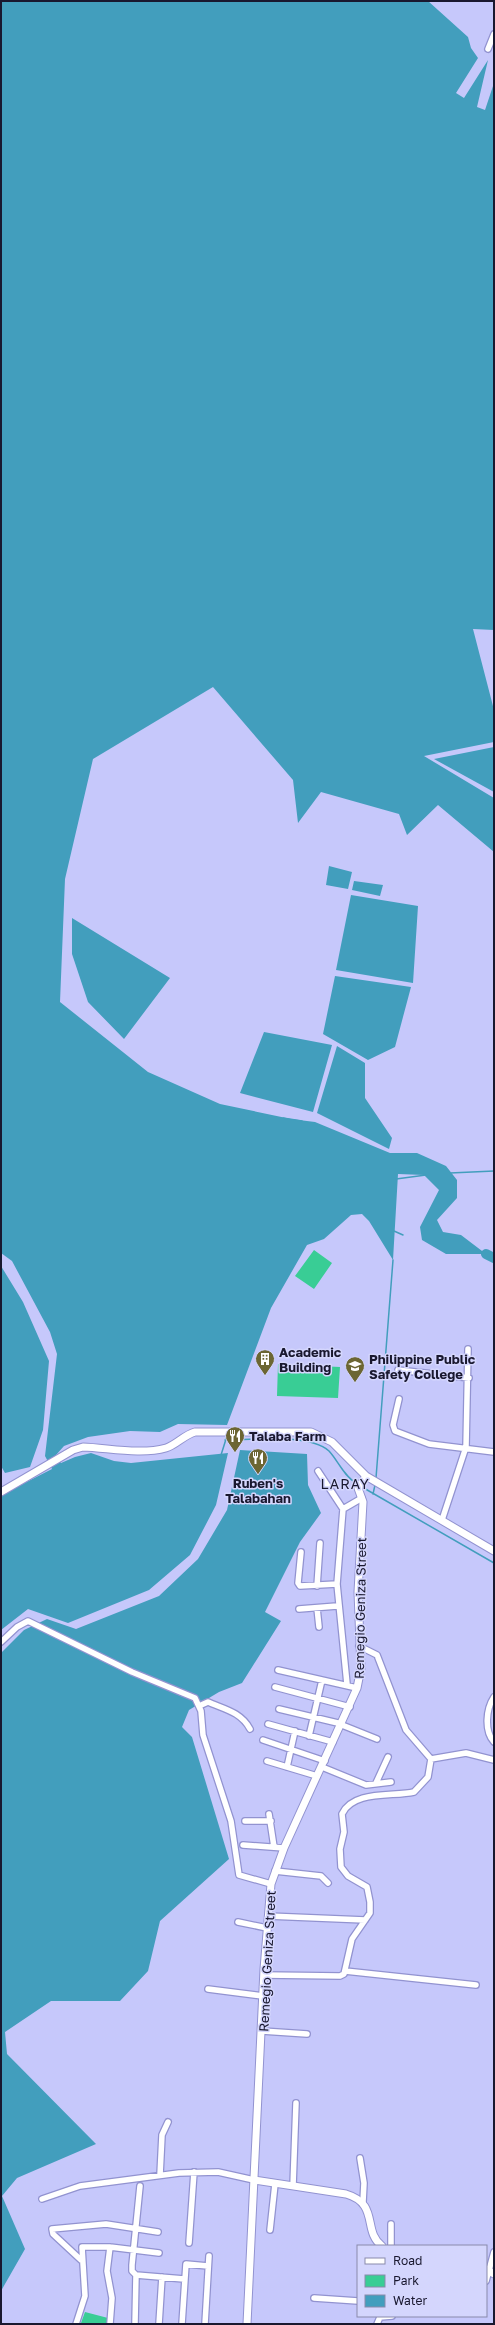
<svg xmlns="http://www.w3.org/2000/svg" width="495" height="2325" font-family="'Golos Text',sans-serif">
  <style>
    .green { fill: #39cd95 }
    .water { fill: #429ebd }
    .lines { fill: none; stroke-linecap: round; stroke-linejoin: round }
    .stream { stroke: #429ebd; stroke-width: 1.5 }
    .river { stroke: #429ebd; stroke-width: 10 }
    .minor-casing { stroke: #9293d0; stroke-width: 8 }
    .tertiary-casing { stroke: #9293d0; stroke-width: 9 }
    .minor { stroke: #fff; stroke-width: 5.5 }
    .tertiary { stroke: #fff; stroke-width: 7 }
    .labels { text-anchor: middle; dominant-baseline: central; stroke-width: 3; stroke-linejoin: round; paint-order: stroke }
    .poi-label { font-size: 13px; font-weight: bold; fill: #19182f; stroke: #d4d6fd; text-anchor: start }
    .street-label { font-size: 13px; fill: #19182f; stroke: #d4d6fd }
    .neighbourhood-label { font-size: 14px; letter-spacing: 1px; fill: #19182f; stroke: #d4d6fd }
  </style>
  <rect width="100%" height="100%" fill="#c6c8fb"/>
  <path class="green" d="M 314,1250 L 332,1263 L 314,1289 L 295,1276 Z
    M 278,1364 L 340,1367 L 338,1398 L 277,1396 Z
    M 85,2312 L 108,2318 L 107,2324 L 81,2323 Z"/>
  <path class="water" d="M 1,1 L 428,1 L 468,37 L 471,48 L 478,58 L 456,93 L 464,98 L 488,60 L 477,107 L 485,110 L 494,83 L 494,630 L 473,629 L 494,710 L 494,742 L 424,756 L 494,798 L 494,852 L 438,805 L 407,835 L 399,814 L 321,792 L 298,823 L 293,780 L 213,687 L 93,759 L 65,879 L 60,1002 L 148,1072 L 220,1104 L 291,1119 L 315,1122 L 390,1153 L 417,1153 L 446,1166 L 457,1180 L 457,1198 L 437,1220 L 443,1232 L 461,1235 L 486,1254 L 446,1254 L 422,1240 L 420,1227 L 439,1190 L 424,1175 L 398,1174 L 393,1260 L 369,1221 L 362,1214 L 351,1215 L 324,1239 L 307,1245 L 271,1308 L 227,1425 L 178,1424 L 160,1432 L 130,1431 L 88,1437 L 64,1446 L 56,1455 L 61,1463 L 75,1457 L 91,1453 L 114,1461 L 131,1463 L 228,1453 L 216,1505 L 190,1555 L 149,1590 L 68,1623 L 28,1609 L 1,1630 L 1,1495 L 52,1469 L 45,1456 L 57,1354 L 50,1332 L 12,1261 L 1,1253 Z
    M 494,747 L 494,792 L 434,759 Z
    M 329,866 L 352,872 L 348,889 L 326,885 Z
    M 354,881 L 383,885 L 380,896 L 352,890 Z
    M 351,895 L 418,906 L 413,983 L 336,970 Z
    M 72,918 L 170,978 L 124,1039 L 88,1002 L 72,954 Z
    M 335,976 L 411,987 L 395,1047 L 368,1060 L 323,1034 Z
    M 264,1032 L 332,1045 L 313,1112 L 240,1093 Z
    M 337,1046 L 365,1063 L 365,1098 L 392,1138 L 389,1149 L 317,1113 Z
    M 1,1266 L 23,1302 L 49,1361 L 43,1430 L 30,1467 L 5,1473 L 1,1466 Z
    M 240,1450 L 307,1454 L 308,1485 L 321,1513 L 300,1542 L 265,1612 L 281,1621 L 242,1683 L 219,1692 L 189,1710 L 182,1727 L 192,1737 L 229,1859 L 160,1921 L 148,1971 L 120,2001 L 51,2001 L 5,2032 L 7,2054 L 96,2144 L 17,2178 L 2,2196 L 25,2249 L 1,2291 L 1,1653 L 24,1630 L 47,1619 L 76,1629 L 159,1596 L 198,1559 L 227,1510 Z"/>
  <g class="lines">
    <path class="stream" d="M 283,1118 L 302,1121
      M 450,1173 L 494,1171
      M 396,1179 L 426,1175
      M 394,1231 L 403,1235
      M 225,1440 C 251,1440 309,1433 329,1451 C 339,1462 343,1475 357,1484
      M 221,1455 L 227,1436
      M 376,1478 L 393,1260
      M 362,1487 L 494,1563
      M 373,1494 L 375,1485"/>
    <path class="river" d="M 486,1254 L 494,1258"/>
    <g class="minor-casing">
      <path id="minor" d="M 488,49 L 494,34
        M 398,1370 L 469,1378
        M 399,1399 L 393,1425 L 395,1431 L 429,1444 L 494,1452
        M 318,1471 L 343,1509 L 337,1584 L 347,1684
        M 343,1509 L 362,1498
        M 442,1520 L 466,1447 L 468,1349
        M 301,1552 L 298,1583 L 300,1586 L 337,1584
        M 317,1586 L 320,1543
        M 317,1608 L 319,1627
        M 299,1609 L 337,1606
        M 1,1642 L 17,1627 L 28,1621 L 132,1672 L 195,1698 L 201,1711 L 203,1735 L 231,1821 L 239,1875 L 271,1884
        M 278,1670 L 357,1688
        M 275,1687 L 350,1707
        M 494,1697 C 486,1709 484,1731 494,1742
        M 199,1706 L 208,1702 C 224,1709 241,1712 250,1729
        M 279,1709 L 342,1724
        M 268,1724 L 333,1742
        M 342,1725 L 377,1739
        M 309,1736 L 322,1680
        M 263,1740 L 325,1761
        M 431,1759 L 466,1753 L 494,1760
        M 267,1761 L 317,1776
        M 287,1767 L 295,1731
        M 322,1767 L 366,1785 L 391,1782
        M 376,1783 L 388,1757
        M 269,1814 L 274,1847
        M 245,1821 L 271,1821
        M 243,1845 L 284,1848
        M 275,1871 L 321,1876 L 328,1883
        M 268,1916 L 365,1920
        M 238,1922 L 267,1928
        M 345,1971 L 476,1985
        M 264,1975 L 340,1976 L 344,1974 L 352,1939 L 370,1913 L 370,1902 L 367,1887 L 348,1876 L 341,1867 L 340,1849 L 344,1832 L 342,1814 C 353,1790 393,1797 414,1792 L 428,1777 L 431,1759 L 406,1730 L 377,1655 L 359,1646
        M 208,1989 L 263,1996
        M 262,2031 L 307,2034
        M 360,2158 L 364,2183 L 363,2202
        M 160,2175 L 162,2135 L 168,2122
        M 293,2186 L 296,2103
        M 42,2199 L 80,2186 L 179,2173 L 218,2172 L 254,2180
        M 270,2230 L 275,2184
        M 189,2243 L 194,2172
        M 391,2246 L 391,2224
        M 110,2247 L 107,2271 L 112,2298 L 110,2324
        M 81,2260 L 53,2234 L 52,2229 L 106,2224 L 158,2232
        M 136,2275 L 184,2279
        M 486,2281 L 494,2252
        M 314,2298 L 358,2301
        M 76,2324 L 85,2296 L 82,2247 L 110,2247 L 159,2253
        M 135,2324 L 136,2275 L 132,2271 L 132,2265 L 140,2186
        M 159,2324 L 162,2277
        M 182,2324 L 186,2264 L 208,2266
        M 205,2324 L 209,2256
        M 377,2324 L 380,2317 L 392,2316"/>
    </g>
    <g class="tertiary-casing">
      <path id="tertiary" d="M 1,1492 L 73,1450 L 83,1447 C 109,1448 141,1455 166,1448 C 176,1445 184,1435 195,1432 L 311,1432 L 332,1442 L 366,1476 L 494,1551
        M 254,2180 L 346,2194 C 380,2204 362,2231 382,2246
        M 486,2269 L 494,2274
        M 247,2324 L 264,1969 L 271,1884 L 284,1848 L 357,1688 L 361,1668 L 358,1592 L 363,1502 L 358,1488 L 366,1476"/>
    </g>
    <use href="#minor" class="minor"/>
    <use href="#tertiary" class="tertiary"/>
  </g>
  <defs>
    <g id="building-pin" transform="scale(1)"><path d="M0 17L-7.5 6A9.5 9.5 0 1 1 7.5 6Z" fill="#6c6633" stroke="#d4d6fd"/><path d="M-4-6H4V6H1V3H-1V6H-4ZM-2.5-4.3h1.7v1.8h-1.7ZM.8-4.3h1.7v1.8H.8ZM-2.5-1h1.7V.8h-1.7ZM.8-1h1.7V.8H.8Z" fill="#fff"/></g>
    <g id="university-pin" transform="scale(1)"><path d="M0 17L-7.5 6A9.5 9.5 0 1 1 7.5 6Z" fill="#6c6633" stroke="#d4d6fd"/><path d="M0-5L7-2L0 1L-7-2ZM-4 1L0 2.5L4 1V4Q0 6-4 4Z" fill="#fff"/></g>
    <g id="restaurant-pin" transform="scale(1)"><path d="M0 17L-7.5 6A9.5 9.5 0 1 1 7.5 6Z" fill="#6c6633" stroke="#d4d6fd"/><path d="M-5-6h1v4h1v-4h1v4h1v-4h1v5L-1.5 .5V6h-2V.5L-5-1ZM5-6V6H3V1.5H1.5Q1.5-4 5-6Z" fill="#fff"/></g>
  </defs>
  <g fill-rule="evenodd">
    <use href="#building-pin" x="265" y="1359"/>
    <use href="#university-pin" x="355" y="1366"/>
    <use href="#restaurant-pin" x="235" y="1436"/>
    <use href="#restaurant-pin" x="258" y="1458"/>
  </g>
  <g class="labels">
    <g class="poi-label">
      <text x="279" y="1352">Academic<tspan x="279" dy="15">Building</tspan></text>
      <text x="369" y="1359">Philippine Public<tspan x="369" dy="15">Safety College</tspan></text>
      <text x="249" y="1436">Talaba Farm</text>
      <text x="258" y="1483" text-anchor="middle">Ruben's<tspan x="258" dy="15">Talabahan</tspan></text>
    </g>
    <g class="street-label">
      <text transform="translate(360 1608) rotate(-89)">Remegio Geniza Street</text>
      <text transform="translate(267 1961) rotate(-87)">Remegio Geniza Street</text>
    </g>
    <g class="neighbourhood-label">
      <text x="345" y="1483">LARAY</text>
    </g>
  </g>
  <rect width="495" height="2325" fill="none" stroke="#19182f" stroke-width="4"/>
  <rect x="357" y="2245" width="130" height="72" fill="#d4d6fd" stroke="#898aab"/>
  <rect x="365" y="2258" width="20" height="6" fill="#ffffff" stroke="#898aab"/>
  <text x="393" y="2265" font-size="12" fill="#19182f">Road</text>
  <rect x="365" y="2275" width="20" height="12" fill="#39cd95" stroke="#898aab"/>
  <text x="393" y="2285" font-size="12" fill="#19182f">Park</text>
  <rect x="365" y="2295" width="20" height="12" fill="#429ebd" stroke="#898aab"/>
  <text x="393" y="2305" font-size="12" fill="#19182f">Water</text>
</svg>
